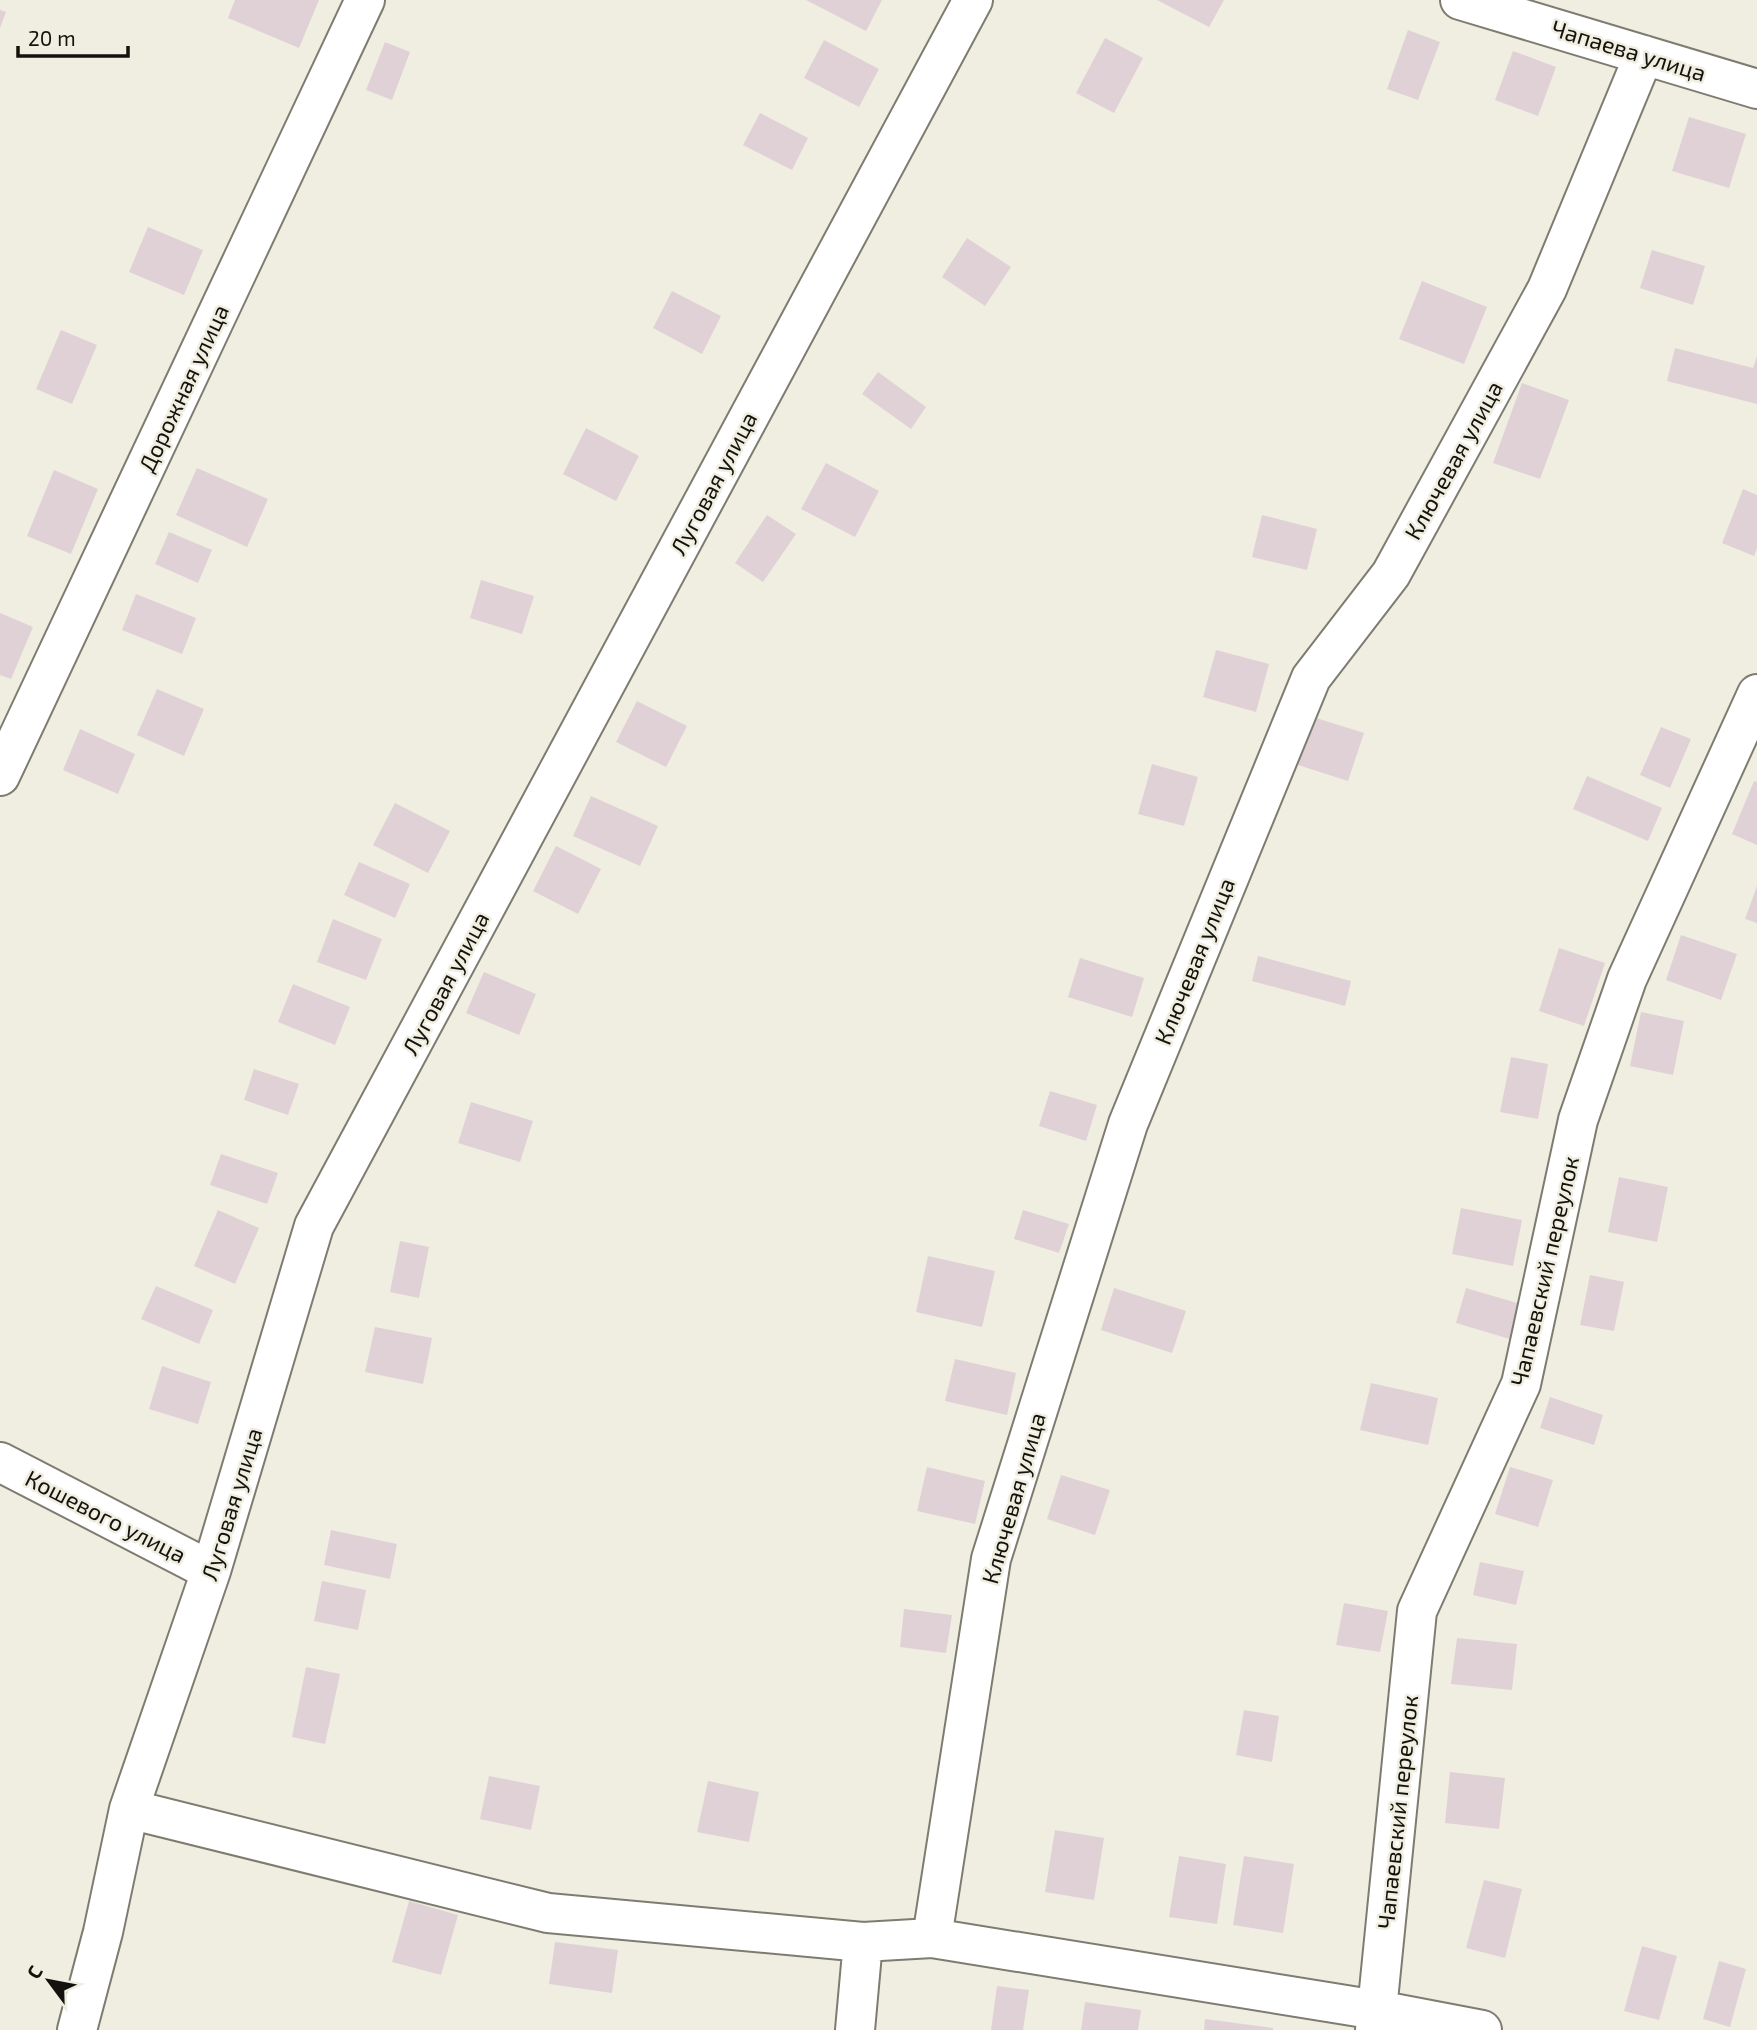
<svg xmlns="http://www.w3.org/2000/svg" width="1757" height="2030" font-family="'Exo 2',sans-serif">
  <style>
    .building { fill: #e0d1d7 }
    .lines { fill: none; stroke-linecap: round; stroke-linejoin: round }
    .minor-casing { stroke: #7e7c70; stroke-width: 42 }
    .minor { stroke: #fff; stroke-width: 38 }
    .labels { text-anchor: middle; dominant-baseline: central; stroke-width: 5; stroke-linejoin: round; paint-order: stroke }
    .street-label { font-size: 23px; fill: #13120d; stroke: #f0eee0 }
  </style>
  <rect width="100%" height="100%" fill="#f0eee0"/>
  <path class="building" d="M 235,0 L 319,0 L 299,48 L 228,18 Z
    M 806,0 L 882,0 L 866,31 Z
    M 1157,0 L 1224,0 L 1209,27 Z
    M 0,10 L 6,12 L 0,28 Z
    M 1408,30 L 1440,42 L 1418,100 L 1387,89 Z
    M 1105,38 L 1143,58 L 1114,113 L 1076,93 Z
    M 824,40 L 879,69 L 859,107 L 804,78 Z
    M 385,42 L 410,52 L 392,100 L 366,90 Z
    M 1513,51 L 1556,67 L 1538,116 L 1495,100 Z
    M 760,113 L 808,138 L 792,170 L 743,145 Z
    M 1689,117 L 1746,134 L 1729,188 L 1672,171 Z
    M 148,227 L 203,250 L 184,295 L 129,272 Z
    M 967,238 L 1011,267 L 985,306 L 942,277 Z
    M 1652,250 L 1705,266 L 1693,305 L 1640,288 Z
    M 1422,281 L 1487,307 L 1464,364 L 1399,339 Z
    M 672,291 L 721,316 L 702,354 L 653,328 Z
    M 61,330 L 97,345 L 72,404 L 36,389 Z
    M 1675,348 L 1753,368 L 1757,356 L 1757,404 L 1667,381 Z
    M 878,372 L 926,407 L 911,429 L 862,394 Z
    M 1522,383 L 1569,400 L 1540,479 L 1493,463 Z
    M 586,428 L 639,456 L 616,501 L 563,474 Z
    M 826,463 L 879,491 L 855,537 L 801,509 Z
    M 197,468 L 268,499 L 247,547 L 176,515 Z
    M 54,470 L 98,489 L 71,554 L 27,536 Z
    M 1743,489 L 1757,495 L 1757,548 L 1754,556 L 1722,543 Z
    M 767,515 L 796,534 L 763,582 L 735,563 Z
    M 1262,515 L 1317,529 L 1307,570 L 1252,557 Z
    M 169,532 L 212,550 L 198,583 L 155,564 Z
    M 481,580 L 534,596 L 522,634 L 470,618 Z
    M 136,594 L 196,618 L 182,654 L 122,630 Z
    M 0,613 L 33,627 L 11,679 L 0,675 Z
    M 1216,650 L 1269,664 L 1256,712 L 1203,697 Z
    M 157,689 L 204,709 L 184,756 L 137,735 Z
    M 637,701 L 687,726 L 666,767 L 616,742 Z
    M 1313,717 L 1364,733 L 1348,781 L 1298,765 Z
    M 1661,727 L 1691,739 L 1670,788 L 1640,775 Z
    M 80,729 L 135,754 L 118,794 L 63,770 Z
    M 1152,764 L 1198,777 L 1184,826 L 1138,814 Z
    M 1587,776 L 1662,808 L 1648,841 L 1573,809 Z
    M 1754,781 L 1757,782 L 1757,845 L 1732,834 Z
    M 591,796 L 658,826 L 640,866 L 573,836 Z
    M 395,803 L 450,831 L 428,873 L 373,845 Z
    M 556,846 L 601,869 L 578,914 L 533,891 Z
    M 359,862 L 410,884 L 395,918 L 344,895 Z
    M 1757,886 L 1757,923 L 1745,919 Z
    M 333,919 L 382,939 L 366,980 L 317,962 Z
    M 1681,935 L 1737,954 L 1721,1000 L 1666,980 Z
    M 1559,948 L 1605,963 L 1584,1026 L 1539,1011 Z
    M 1258,956 L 1351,981 L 1345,1006 L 1252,981 Z
    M 1080,958 L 1144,978 L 1132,1017 L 1068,997 Z
    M 484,972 L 536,994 L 519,1035 L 466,1013 Z
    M 293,984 L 350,1007 L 335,1045 L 278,1022 Z
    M 1641,1012 L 1684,1021 L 1673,1075 L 1630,1066 Z
    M 1511,1057 L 1548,1064 L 1538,1119 L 1500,1112 Z
    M 254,1069 L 299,1084 L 288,1115 L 244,1100 Z
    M 1050,1091 L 1097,1105 L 1086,1141 L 1039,1126 Z
    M 471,1102 L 533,1121 L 520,1162 L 458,1143 Z
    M 221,1154 L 278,1173 L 267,1204 L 210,1185 Z
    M 1619,1177 L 1668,1187 L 1657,1242 L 1608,1232 Z
    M 1461,1208 L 1522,1220 L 1513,1266 L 1452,1254 Z
    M 218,1210 L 259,1228 L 235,1284 L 194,1266 Z
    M 1023,1210 L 1069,1224 L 1059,1253 L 1014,1239 Z
    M 400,1241 L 429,1247 L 419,1298 L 390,1292 Z
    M 928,1256 L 995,1271 L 982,1327 L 916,1312 Z
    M 1590,1275 L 1624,1282 L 1614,1331 L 1580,1325 Z
    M 156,1286 L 213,1310 L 199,1344 L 141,1319 Z
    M 1114,1288 L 1186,1311 L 1172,1353 L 1101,1330 Z
    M 1466,1288 L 1524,1305 L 1513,1340 L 1456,1323 Z
    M 375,1327 L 432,1338 L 423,1384 L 365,1372 Z
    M 955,1359 L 1016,1373 L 1007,1415 L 945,1401 Z
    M 162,1366 L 211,1382 L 198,1424 L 149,1409 Z
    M 1371,1383 L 1438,1398 L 1428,1445 L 1360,1430 Z
    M 1550,1397 L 1603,1415 L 1594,1445 L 1540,1428 Z
    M 927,1467 L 985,1481 L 975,1524 L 917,1511 Z
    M 1510,1467 L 1553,1480 L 1538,1527 L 1495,1514 Z
    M 1061,1475 L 1110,1490 L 1095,1535 L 1047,1519 Z
    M 331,1530 L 397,1544 L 390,1579 L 324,1565 Z
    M 1480,1562 L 1524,1571 L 1516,1605 L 1473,1595 Z
    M 322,1581 L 366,1590 L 358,1630 L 314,1621 Z
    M 1344,1603 L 1388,1611 L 1380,1652 L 1336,1645 Z
    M 904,1609 L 952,1615 L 946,1653 L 900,1647 Z
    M 1457,1638 L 1517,1644 L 1512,1690 L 1451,1684 Z
    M 306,1667 L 340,1674 L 325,1744 L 292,1737 Z
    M 1244,1710 L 1279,1716 L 1272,1762 L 1236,1755 Z
    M 1450,1772 L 1505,1778 L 1499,1829 L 1445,1823 Z
    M 489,1776 L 540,1786 L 531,1830 L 480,1819 Z
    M 708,1781 L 759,1792 L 749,1842 L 697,1832 Z
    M 1055,1830 L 1104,1838 L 1094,1900 L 1045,1892 Z
    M 1179,1856 L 1226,1864 L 1217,1924 L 1169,1917 Z
    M 1244,1856 L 1294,1864 L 1283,1933 L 1233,1925 Z
    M 1484,1880 L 1522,1889 L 1505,1958 L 1466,1948 Z
    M 409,1901 L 458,1915 L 441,1975 L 392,1962 Z
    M 555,1942 L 618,1950 L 612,1993 L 549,1984 Z
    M 1642,1946 L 1677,1956 L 1659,2020 L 1624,2011 Z
    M 1719,1961 L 1746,1969 L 1730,2027 L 1703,2019 Z
    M 997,1986 L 1029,1990 L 1023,2030 L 991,2030 Z
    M 1085,2002 L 1141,2010 L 1138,2030 L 1081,2030 Z
    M 1205,2019 L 1273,2028 L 1273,2030 L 1204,2030 Z"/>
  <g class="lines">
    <g class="minor-casing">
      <path id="minor" d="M 1460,0 L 1757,89
        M 0,776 L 365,0
        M 0,1462 L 211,1571
        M 129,1809 L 548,1913 L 863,1942 L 932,1938 L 1377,2010 L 1482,2030
        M 932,1938 L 991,1559 L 1128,1124 L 1311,678 L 1391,574 L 1547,289 L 1644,55
        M 77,2030 L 103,1932 L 129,1809 L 211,1571 L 314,1226 L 973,0
        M 855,2030 L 863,1942
        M 1375,2030 L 1417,1611 L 1521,1384 L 1578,1120 L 1627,979 L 1757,694"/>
    </g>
    <use href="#minor" class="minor"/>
  </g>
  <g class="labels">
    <g class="street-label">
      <text transform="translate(1629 50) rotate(17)">Чапаева улица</text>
      <text transform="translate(183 388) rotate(-65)">Дорожная улица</text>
      <text transform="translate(1453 460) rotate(-61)">Ключевая улица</text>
      <text transform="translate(713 483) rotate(-62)">Луговая улица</text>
      <text transform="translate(1194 961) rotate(-68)">Ключевая улица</text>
      <text transform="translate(445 983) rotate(-62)">Луговая улица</text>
      <text transform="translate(1544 1271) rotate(-77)">Чапаевский переулок</text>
      <text transform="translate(1013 1498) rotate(-74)">Ключевая улица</text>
      <text transform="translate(231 1504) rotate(-73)">Луговая улица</text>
      <text transform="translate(106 1516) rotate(27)">Кошевого улица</text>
      <text transform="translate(1397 1812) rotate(-84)">Чапаевский переулок</text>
    </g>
  </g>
  <g transform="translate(49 1981) rotate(302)" stroke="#f0eee0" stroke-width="5" paint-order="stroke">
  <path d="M0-5L12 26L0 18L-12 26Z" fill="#13120d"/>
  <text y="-10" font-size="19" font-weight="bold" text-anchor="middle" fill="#13120d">С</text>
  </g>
  <path d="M18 46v10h110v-10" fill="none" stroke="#13120d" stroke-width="3.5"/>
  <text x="28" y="46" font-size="21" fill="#13120d" stroke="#f0eee0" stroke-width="5" paint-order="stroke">20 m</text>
</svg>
